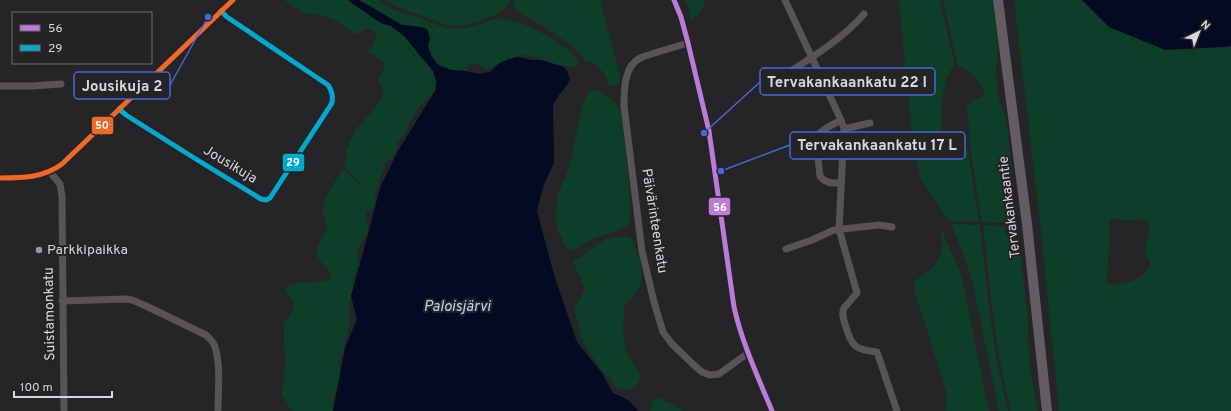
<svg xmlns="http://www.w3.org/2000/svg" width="1231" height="411" font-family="Overpass,sans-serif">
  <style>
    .green { fill: #0d3f28; fill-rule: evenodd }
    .water { fill: #030b22 }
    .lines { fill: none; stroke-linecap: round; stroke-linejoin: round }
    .street { stroke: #575357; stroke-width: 7 }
    .secondary { stroke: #635d63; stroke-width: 10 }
    .bus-1-casing { stroke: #262327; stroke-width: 8 }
    .bus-2-casing { stroke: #262327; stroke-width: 8 }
    .bus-3-casing { stroke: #262327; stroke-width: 8 }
    .bus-1 { stroke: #bd7bd9; stroke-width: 5 }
    .bus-2 { stroke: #00a9ce; stroke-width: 5 }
    .bus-3 { stroke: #f36827; stroke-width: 5 }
    .poi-dot { fill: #9a989c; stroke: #262327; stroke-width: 1.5 }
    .labels { text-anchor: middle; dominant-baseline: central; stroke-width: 4; stroke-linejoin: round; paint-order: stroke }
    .street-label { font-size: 14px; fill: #d9d7db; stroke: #262327 }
    .poi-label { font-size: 14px; fill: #d9d7db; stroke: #262327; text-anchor: start }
    .water-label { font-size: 15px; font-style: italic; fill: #b6d6fc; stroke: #262327 }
    .leader { fill: none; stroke: #4369d9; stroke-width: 1.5 }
    .callout-dot { fill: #4369d9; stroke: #262327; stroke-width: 1.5 }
    .callout { fill: #262327; stroke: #4369d9; stroke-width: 1.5 }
    .callout-label { font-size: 15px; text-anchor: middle; font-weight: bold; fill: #d9d7db }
    .line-badge { stroke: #262327; stroke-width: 1.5 }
    .badge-label { font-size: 11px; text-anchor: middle; font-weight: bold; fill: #fff }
  </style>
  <rect width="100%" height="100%" fill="#252426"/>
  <path class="green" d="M 286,0 L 348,0 L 353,5 L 361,9 L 383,24 L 391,26 L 404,36 L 433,71 L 436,81 L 435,91 C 432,95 427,98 424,101 C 415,111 410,123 404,134 C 401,141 396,140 397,150 L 392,158 L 386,162 L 376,192 L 374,207 L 371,210 L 367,210 C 364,218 369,226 368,234 C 364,240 359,244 358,251 C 356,263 364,265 353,276 C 356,287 350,296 349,306 C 348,311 349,316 349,322 C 348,331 346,340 343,349 L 344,352 C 336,363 341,365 340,377 C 339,386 336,394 332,402 L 334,408 L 333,411 L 292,411 L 282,395 L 286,357 L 284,345 L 284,323 L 292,312 L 294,307 L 292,300 L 286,290 L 286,288 L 288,285 L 297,283 L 324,281 L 329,280 L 332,277 C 331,268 319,264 317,254 C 314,244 324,238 326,229 C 328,221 322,215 323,208 C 325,194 336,181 343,169 L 358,184 L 360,184 L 344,166 L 347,157 L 346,151 L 355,130 L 373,110 L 381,99 L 383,88 L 378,80 L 386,63 L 368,52 C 373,45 384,31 368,29 L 359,33 L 354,33 L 335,20 L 321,15 L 304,13 L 286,2 Z
    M 359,0 L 380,0 C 381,2 382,3 384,5 C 391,10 406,14 415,16 C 429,21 444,30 459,29 C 474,28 486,19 501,19 C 523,21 539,31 557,42 C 565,47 576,54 579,63 L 576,68 L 550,63 L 537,57 L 522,55 L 511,58 L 485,70 L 477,64 L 473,63 L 469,65 L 466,71 C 447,72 423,62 430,39 L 411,26 L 402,25 Z
    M 386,0 L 509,0 C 508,9 499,13 492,16 C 481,20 470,25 459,26 C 447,27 436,21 426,17 C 412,12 398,9 386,0 Z
    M 513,0 L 600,0 L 620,76 L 620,82 L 613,86 L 608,86 L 607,78 L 598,66 L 592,63 L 585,61 L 575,48 L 564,40 L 538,23 L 516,11 L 514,5 Z
    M 685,0 L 706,0 L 701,12 L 690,20 L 689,9 Z
    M 899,0 L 940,0 L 955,66 C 952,68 950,70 949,73 C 940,87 937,147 953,156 C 960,156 963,151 967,145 L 979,222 L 949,221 L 921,181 L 912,136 Z
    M 943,0 L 993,0 L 998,43 L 996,70 L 997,87 L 1000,103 L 1006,117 L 1012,173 L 1011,193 L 1016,207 L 1014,213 L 1006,223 L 982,222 L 970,148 L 969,128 L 967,112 L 967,106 L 970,103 L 974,100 L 983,97 L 985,92 C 981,81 969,69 958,66 Z
    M 1014,0 L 1082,0 L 1109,27 L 1224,47 L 1231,46 L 1231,411 L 1059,411 L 1041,231 ZM 1110,219 L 1148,221 C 1153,234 1143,242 1146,254 C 1147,257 1149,260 1150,263 C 1148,279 1120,288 1106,283 L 1108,266 Z
    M 597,90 L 612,100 L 621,112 L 630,193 L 631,211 L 628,225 L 619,230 L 595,238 L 572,251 L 567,250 L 557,227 L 555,215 L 557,205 L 557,197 L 567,173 L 571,159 L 583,103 L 588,93 L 592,91 Z
    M 951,224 L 980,225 L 988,300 L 997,362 L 1008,411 L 999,411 L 971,275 Z
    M 983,225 L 1005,226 L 1005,231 L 1008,237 L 1020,249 L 1028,321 L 1029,364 L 1038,411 L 1011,411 L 1000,362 L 991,299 Z
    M 940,226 L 962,277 L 989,411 L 945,411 L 947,395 L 913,285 C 917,278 922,276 927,272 C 945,259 943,245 940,226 Z
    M 626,236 L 632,239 C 643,269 650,283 623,308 C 626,314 623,320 623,326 C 623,332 624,339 625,345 C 626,349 627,353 629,356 C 634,366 647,376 635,386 C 629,391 622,390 615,387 L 611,379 L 604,373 L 595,361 L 580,336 L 578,321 L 574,309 L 585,289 L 573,261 L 576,259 L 582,257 L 589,250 L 606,239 Z
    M 658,398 L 670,403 L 682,411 L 651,411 L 651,405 L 653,400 Z"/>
  <path class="water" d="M 348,0 L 359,0 L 402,25 L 422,27 L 428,30 L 430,39 L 428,45 L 431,55 L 438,65 L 451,70 L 466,71 L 478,74 L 490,72 L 501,62 L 517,57 L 532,60 L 541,60 L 564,67 L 567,71 L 570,79 C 566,89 557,95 553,105 L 554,163 L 544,184 L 537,211 L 554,275 L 577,342 L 602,373 L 613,393 L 628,400 L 639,411 L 333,411 L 345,348 L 357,319 L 351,296 L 367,238 L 380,188 L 398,151 L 435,91 L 436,81 L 433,71 L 404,36 L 391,26 L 383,24 L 376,20 Z
    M 1082,0 L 1231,0 L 1231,46 L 1224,47 L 1165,50 L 1109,27 Z"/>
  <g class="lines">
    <path class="street" d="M 674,0 L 681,17 L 688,43 L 709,131 L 734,307 C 742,343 758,377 772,411
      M 785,0 L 841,120 L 844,129 L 839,229 L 857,293 L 844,308 C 841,315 844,321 846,327 C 852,348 856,349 877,352 L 897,411
      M 688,43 C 678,46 668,49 658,52 C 652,54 646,55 640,58 C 624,66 624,90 624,106 L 642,251 L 654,302 L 663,332 L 672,344 L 696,367 L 702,372 L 710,375 L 719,374 L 748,353
      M 0,86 L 32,86 L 61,84
      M 767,90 L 774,82 C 804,62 841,41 864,14
      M 119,109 L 126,115 L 191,156 L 261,199 L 266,200 L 270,198 L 332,103 C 333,95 332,91 328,85 L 227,17 L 221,11
      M 841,120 C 833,125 818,130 816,140 L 820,176 C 825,184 834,183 841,183
      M 844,129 L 870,123
      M 50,172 L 60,184 L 62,196 L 64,411
      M 0,178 C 22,178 43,178 62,164 L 233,0
      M 786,249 L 812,240 L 834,230 L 879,225 L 892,227
      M 62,301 L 126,299 L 132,300 L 144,305 L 206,335 C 209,338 214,342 215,347 C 221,365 218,392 218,411"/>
    <path class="secondary" d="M 998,0 L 1027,224 L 1047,411"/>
    <g class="bus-1-casing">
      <path id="bus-1" d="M 674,0 L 681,17 L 688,43 L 709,131 L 734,307 C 742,343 758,377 772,411"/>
    </g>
    <g class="bus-2-casing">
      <path id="bus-2" d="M 119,109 L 126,115 L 191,156 L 261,199 L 266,200 L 270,198 L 332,103 C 333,95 332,91 328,85 L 227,17 L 221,11"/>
    </g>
    <g class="bus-3-casing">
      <path id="bus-3" d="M 0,178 C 22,178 43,178 62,164 L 233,0"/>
    </g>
    <use href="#bus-1" class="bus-1"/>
    <use href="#bus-2" class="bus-2"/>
    <use href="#bus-3" class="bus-3"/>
  </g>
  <circle class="poi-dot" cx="39" cy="250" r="4"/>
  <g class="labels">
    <g class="street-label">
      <text transform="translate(230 165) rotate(31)">Jousikuja</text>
      <text transform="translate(1010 207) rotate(-97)">Tervakankaantie</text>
      <text transform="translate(654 221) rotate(81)">Päivärinteenkatu</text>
      <text transform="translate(50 314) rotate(-91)">Suistamonkatu</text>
    </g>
    <g class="poi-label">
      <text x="47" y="250">Parkkipaikka</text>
    </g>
    <g class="water-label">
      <text x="457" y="307">Paloisjärvi</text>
    </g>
  </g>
  <path class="leader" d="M704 133L760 82M208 17L170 85M721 171L790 145"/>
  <g class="callout-dot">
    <circle cx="704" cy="133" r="4"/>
    <circle cx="208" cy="17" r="4"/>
    <circle cx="721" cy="171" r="4"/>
  </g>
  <g class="callout">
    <rect x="760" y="68" width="175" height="27" rx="4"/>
    <rect x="74" y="72" width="96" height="27" rx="4"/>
    <rect x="790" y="132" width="175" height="27" rx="4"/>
  </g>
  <g class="callout-label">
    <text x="847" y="87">Tervakankaankatu 22 I</text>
    <text x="122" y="91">Jousikuja 2</text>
    <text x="877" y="150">Tervakankaankatu 17 L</text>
  </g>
  <g class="line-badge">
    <rect x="91" y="116" width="23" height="19" rx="4" fill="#f36827"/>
    <rect x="282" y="153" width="23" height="19" rx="4" fill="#00a9ce"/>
    <rect x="708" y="197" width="23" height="19" rx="4" fill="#bd7bd9"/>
  </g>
  <g class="badge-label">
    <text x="102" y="129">50</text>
    <text x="293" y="166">29</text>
    <text x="720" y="211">56</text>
  </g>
  <rect x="12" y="12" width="140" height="52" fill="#262327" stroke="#6e6b6f"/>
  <rect x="20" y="25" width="20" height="6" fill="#bd7bd9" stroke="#6e6b6f"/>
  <text x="48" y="32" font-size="12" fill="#d9d7db">56</text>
  <rect x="20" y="45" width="20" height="6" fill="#00a9ce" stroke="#6e6b6f"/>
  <text x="48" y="52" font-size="12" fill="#d9d7db">29</text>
  <g transform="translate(1199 32) rotate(43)" stroke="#262327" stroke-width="3" paint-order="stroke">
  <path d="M0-3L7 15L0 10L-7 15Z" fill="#d9d7db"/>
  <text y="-6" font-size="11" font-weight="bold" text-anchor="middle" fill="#d9d7db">N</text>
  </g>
  <path d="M14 391v6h98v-6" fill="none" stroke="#d9d7db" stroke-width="2"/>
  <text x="20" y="391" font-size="12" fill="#d9d7db" stroke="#262327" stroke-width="3" paint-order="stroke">100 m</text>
</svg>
